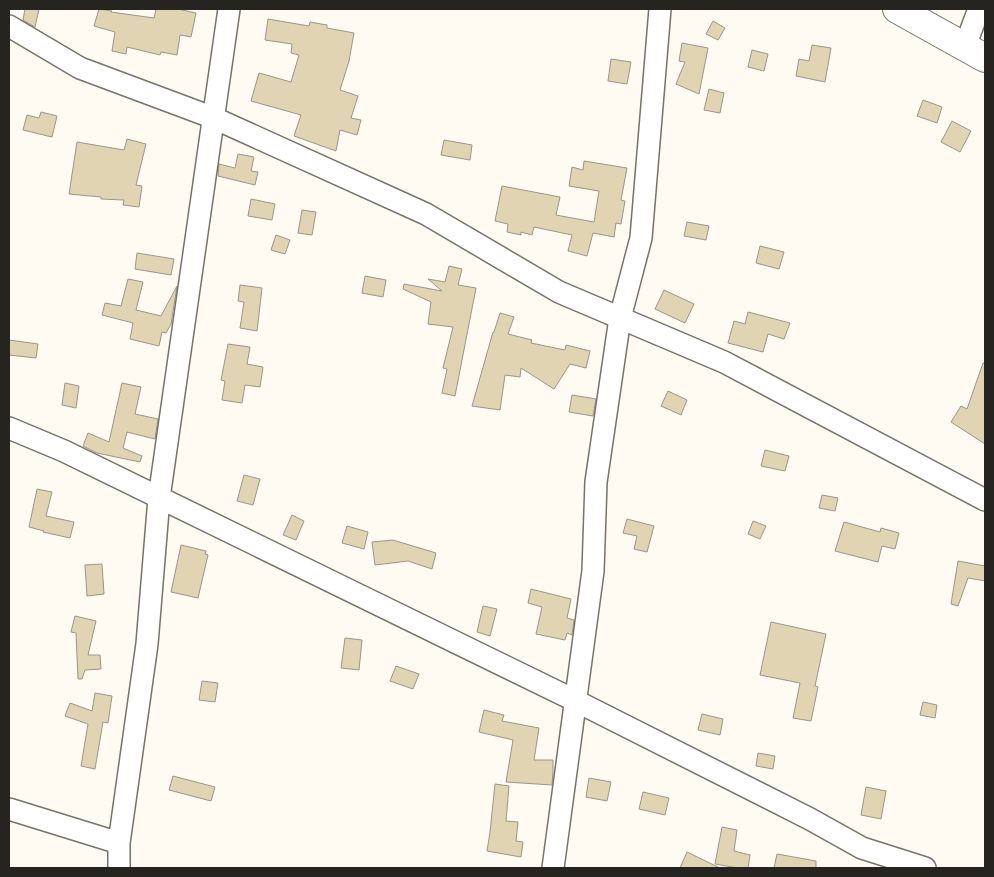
<svg xmlns="http://www.w3.org/2000/svg" width="994" height="877" font-family="'Source Sans 3',sans-serif">
  <style>
    .building { fill: #e1d4b2; stroke: #9a968c }
    .lines { fill: none; stroke-linecap: round; stroke-linejoin: round }
    .street-casing { stroke: #777369; stroke-width: 24 }
    .primary-casing { stroke: #777369; stroke-width: 30 }
    .street { stroke: #fff; stroke-width: 21 }
    .primary { stroke: #fff; stroke-width: 28 }
  </style>
  <rect width="100%" height="100%" fill="#fffbf2"/>
  <path class="building" d="M 25,9 L 39,9 L 35,27 L 23,20 Z
    M 99,9 L 112,11 L 111,12 L 154,18 L 156,9 L 178,9 L 196,13 L 191,37 L 180,35 L 177,55 L 161,52 L 160,55 L 127,47 L 126,54 L 112,51 L 115,32 L 94,26 Z
    M 268,19 L 309,26 L 310,22 L 327,25 L 327,28 L 354,33 L 349,61 L 340,90 L 358,96 L 351,118 L 361,120 L 357,135 L 340,130 L 336,151 L 294,136 L 301,115 L 251,101 L 259,73 L 291,82 L 299,55 L 291,53 L 292,44 L 265,40 Z
    M 713,21 L 725,28 L 718,40 L 706,34 Z
    M 682,43 L 708,48 L 699,94 L 676,84 L 685,62 L 679,61 Z
    M 812,45 L 831,48 L 825,82 L 796,76 L 799,59 L 809,61 Z
    M 752,50 L 768,54 L 764,71 L 748,67 Z
    M 611,59 L 631,62 L 627,84 L 608,81 Z
    M 709,89 L 724,93 L 720,113 L 704,110 Z
    M 923,100 L 942,107 L 937,123 L 917,116 Z
    M 41,112 L 57,116 L 52,137 L 23,130 L 27,115 L 39,118 Z
    M 952,121 L 971,131 L 960,152 L 941,142 Z
    M 127,139 L 146,144 L 136,185 L 142,186 L 139,207 L 123,205 L 124,200 L 101,199 L 101,197 L 69,194 L 77,142 L 124,150 Z
    M 444,140 L 472,145 L 470,160 L 441,155 Z
    M 238,154 L 254,157 L 251,171 L 258,172 L 255,185 L 218,176 L 219,164 L 235,168 Z
    M 584,161 L 627,168 L 621,200 L 625,201 L 621,224 L 616,223 L 614,237 L 593,233 L 587,256 L 568,251 L 572,235 L 534,227 L 532,235 L 521,232 L 521,235 L 507,232 L 508,224 L 495,221 L 502,186 L 560,197 L 556,215 L 594,222 L 599,191 L 569,186 L 572,167 L 583,170 Z
    M 251,199 L 275,204 L 272,220 L 248,216 Z
    M 302,210 L 316,212 L 312,235 L 298,233 Z
    M 687,222 L 709,226 L 706,240 L 684,236 Z
    M 276,235 L 290,240 L 285,254 L 271,250 Z
    M 760,246 L 784,252 L 779,269 L 756,263 Z
    M 137,253 L 174,259 L 171,275 L 135,269 Z
    M 449,266 L 462,269 L 458,285 L 476,288 L 455,396 L 442,393 L 447,369 L 443,368 L 453,327 L 428,324 L 431,302 L 403,289 L 404,284 L 442,291 L 428,279 L 445,282 Z
    M 365,276 L 386,280 L 383,297 L 362,293 Z
    M 128,279 L 143,282 L 136,310 L 161,316 L 177,286 L 171,324 L 166,333 L 162,332 L 159,346 L 130,339 L 133,323 L 102,315 L 105,303 L 121,306 Z
    M 240,285 L 262,288 L 257,331 L 240,328 L 244,302 L 238,301 Z
    M 664,290 L 694,304 L 685,323 L 655,309 Z
    M 748,312 L 790,323 L 784,339 L 768,334 L 763,352 L 728,343 L 734,321 L 745,324 Z
    M 500,313 L 514,317 L 508,334 L 532,340 L 531,343 L 565,350 L 566,345 L 590,351 L 586,368 L 570,364 L 554,389 L 521,368 L 520,377 L 505,375 L 500,410 L 472,406 L 493,332 L 494,332 Z
    M 9,340 L 38,344 L 36,358 L 9,355 Z
    M 228,344 L 250,347 L 247,364 L 263,367 L 260,387 L 245,385 L 242,403 L 222,400 L 225,381 L 221,380 Z
    M 983,363 L 985,363 L 985,444 L 951,422 L 961,406 L 967,409 Z
    M 65,383 L 79,386 L 76,408 L 62,405 Z
    M 122,383 L 141,387 L 135,414 L 158,419 L 155,439 L 127,432 L 123,448 L 142,456 L 140,462 L 97,453 L 83,446 L 88,433 L 109,442 Z
    M 668,391 L 687,400 L 681,415 L 661,406 Z
    M 572,395 L 596,399 L 593,416 L 569,412 Z
    M 765,450 L 789,456 L 785,471 L 761,466 Z
    M 244,475 L 260,479 L 253,505 L 237,501 Z
    M 37,489 L 52,492 L 46,516 L 74,522 L 70,538 L 43,532 L 44,531 L 29,527 Z
    M 822,495 L 838,498 L 835,511 L 819,508 Z
    M 292,515 L 304,521 L 296,540 L 283,535 Z
    M 627,519 L 654,526 L 647,552 L 634,549 L 637,536 L 623,533 Z
    M 753,521 L 766,526 L 760,539 L 748,534 Z
    M 844,522 L 880,532 L 881,528 L 899,533 L 895,549 L 882,546 L 878,562 L 835,551 Z
    M 347,526 L 368,532 L 364,549 L 342,543 Z
    M 393,540 L 436,553 L 432,569 L 408,561 L 375,565 L 372,542 Z
    M 181,545 L 206,551 L 205,554 L 208,555 L 198,598 L 171,592 Z
    M 958,561 L 985,566 L 985,581 L 968,578 L 958,606 L 951,604 Z
    M 102,564 L 104,594 L 87,596 L 85,565 Z
    M 531,589 L 571,599 L 567,618 L 574,620 L 572,635 L 567,633 L 565,640 L 536,634 L 542,607 L 528,603 Z
    M 483,606 L 497,609 L 490,636 L 477,632 Z
    M 75,616 L 96,621 L 88,655 L 100,655 L 101,669 L 85,670 L 82,679 L 78,679 L 76,633 L 71,632 Z
    M 771,622 L 826,634 L 815,686 L 818,687 L 811,721 L 793,718 L 800,683 L 760,675 Z
    M 345,638 L 362,640 L 359,670 L 341,668 Z
    M 396,666 L 419,674 L 413,689 L 390,681 Z
    M 202,681 L 218,683 L 215,702 L 199,700 Z
    M 95,693 L 112,696 L 108,723 L 103,722 L 95,769 L 81,766 L 88,724 L 65,716 L 70,703 L 92,711 Z
    M 923,702 L 937,705 L 935,718 L 920,715 Z
    M 484,710 L 504,715 L 502,721 L 539,728 L 534,760 L 553,760 L 553,771 L 552,785 L 506,782 L 513,740 L 479,732 Z
    M 702,714 L 723,719 L 720,735 L 698,730 Z
    M 758,753 L 775,756 L 773,769 L 756,766 Z
    M 173,776 L 215,787 L 211,801 L 169,790 Z
    M 589,778 L 611,782 L 607,801 L 586,797 Z
    M 495,784 L 509,786 L 506,821 L 518,822 L 516,841 L 523,842 L 521,857 L 487,851 L 490,832 Z
    M 866,787 L 886,791 L 881,819 L 861,815 Z
    M 643,792 L 669,798 L 665,815 L 639,809 Z
    M 722,827 L 737,830 L 734,851 L 750,855 L 748,868 L 738,868 L 715,864 Z
    M 687,852 L 720,868 L 680,868 Z
    M 777,854 L 816,861 L 816,868 L 774,868 Z"/>
  <g class="lines">
    <g class="street-casing">
      <path id="street" d="M 9,26 L 80,68 L 214,118 L 426,214 L 559,292 L 724,362 L 985,500
        M 965,46 L 979,9
        M 9,428 L 64,451 L 576,701 L 810,819 L 862,848 L 925,868
        M 9,809 L 119,843
        M 119,868 L 119,843 L 147,644 L 159,498 L 229,9
        M 553,868 L 593,571 L 596,482 L 620,318 L 641,238 L 660,9"/>
    </g>
    <g class="primary-casing">
      <path id="primary" d="M 897,9 L 985,58"/>
    </g>
    <use href="#street" class="street"/>
    <use href="#primary" class="primary"/>
  </g>
  <rect width="994" height="877" fill="none" stroke="#262420" stroke-width="20"/>
</svg>
